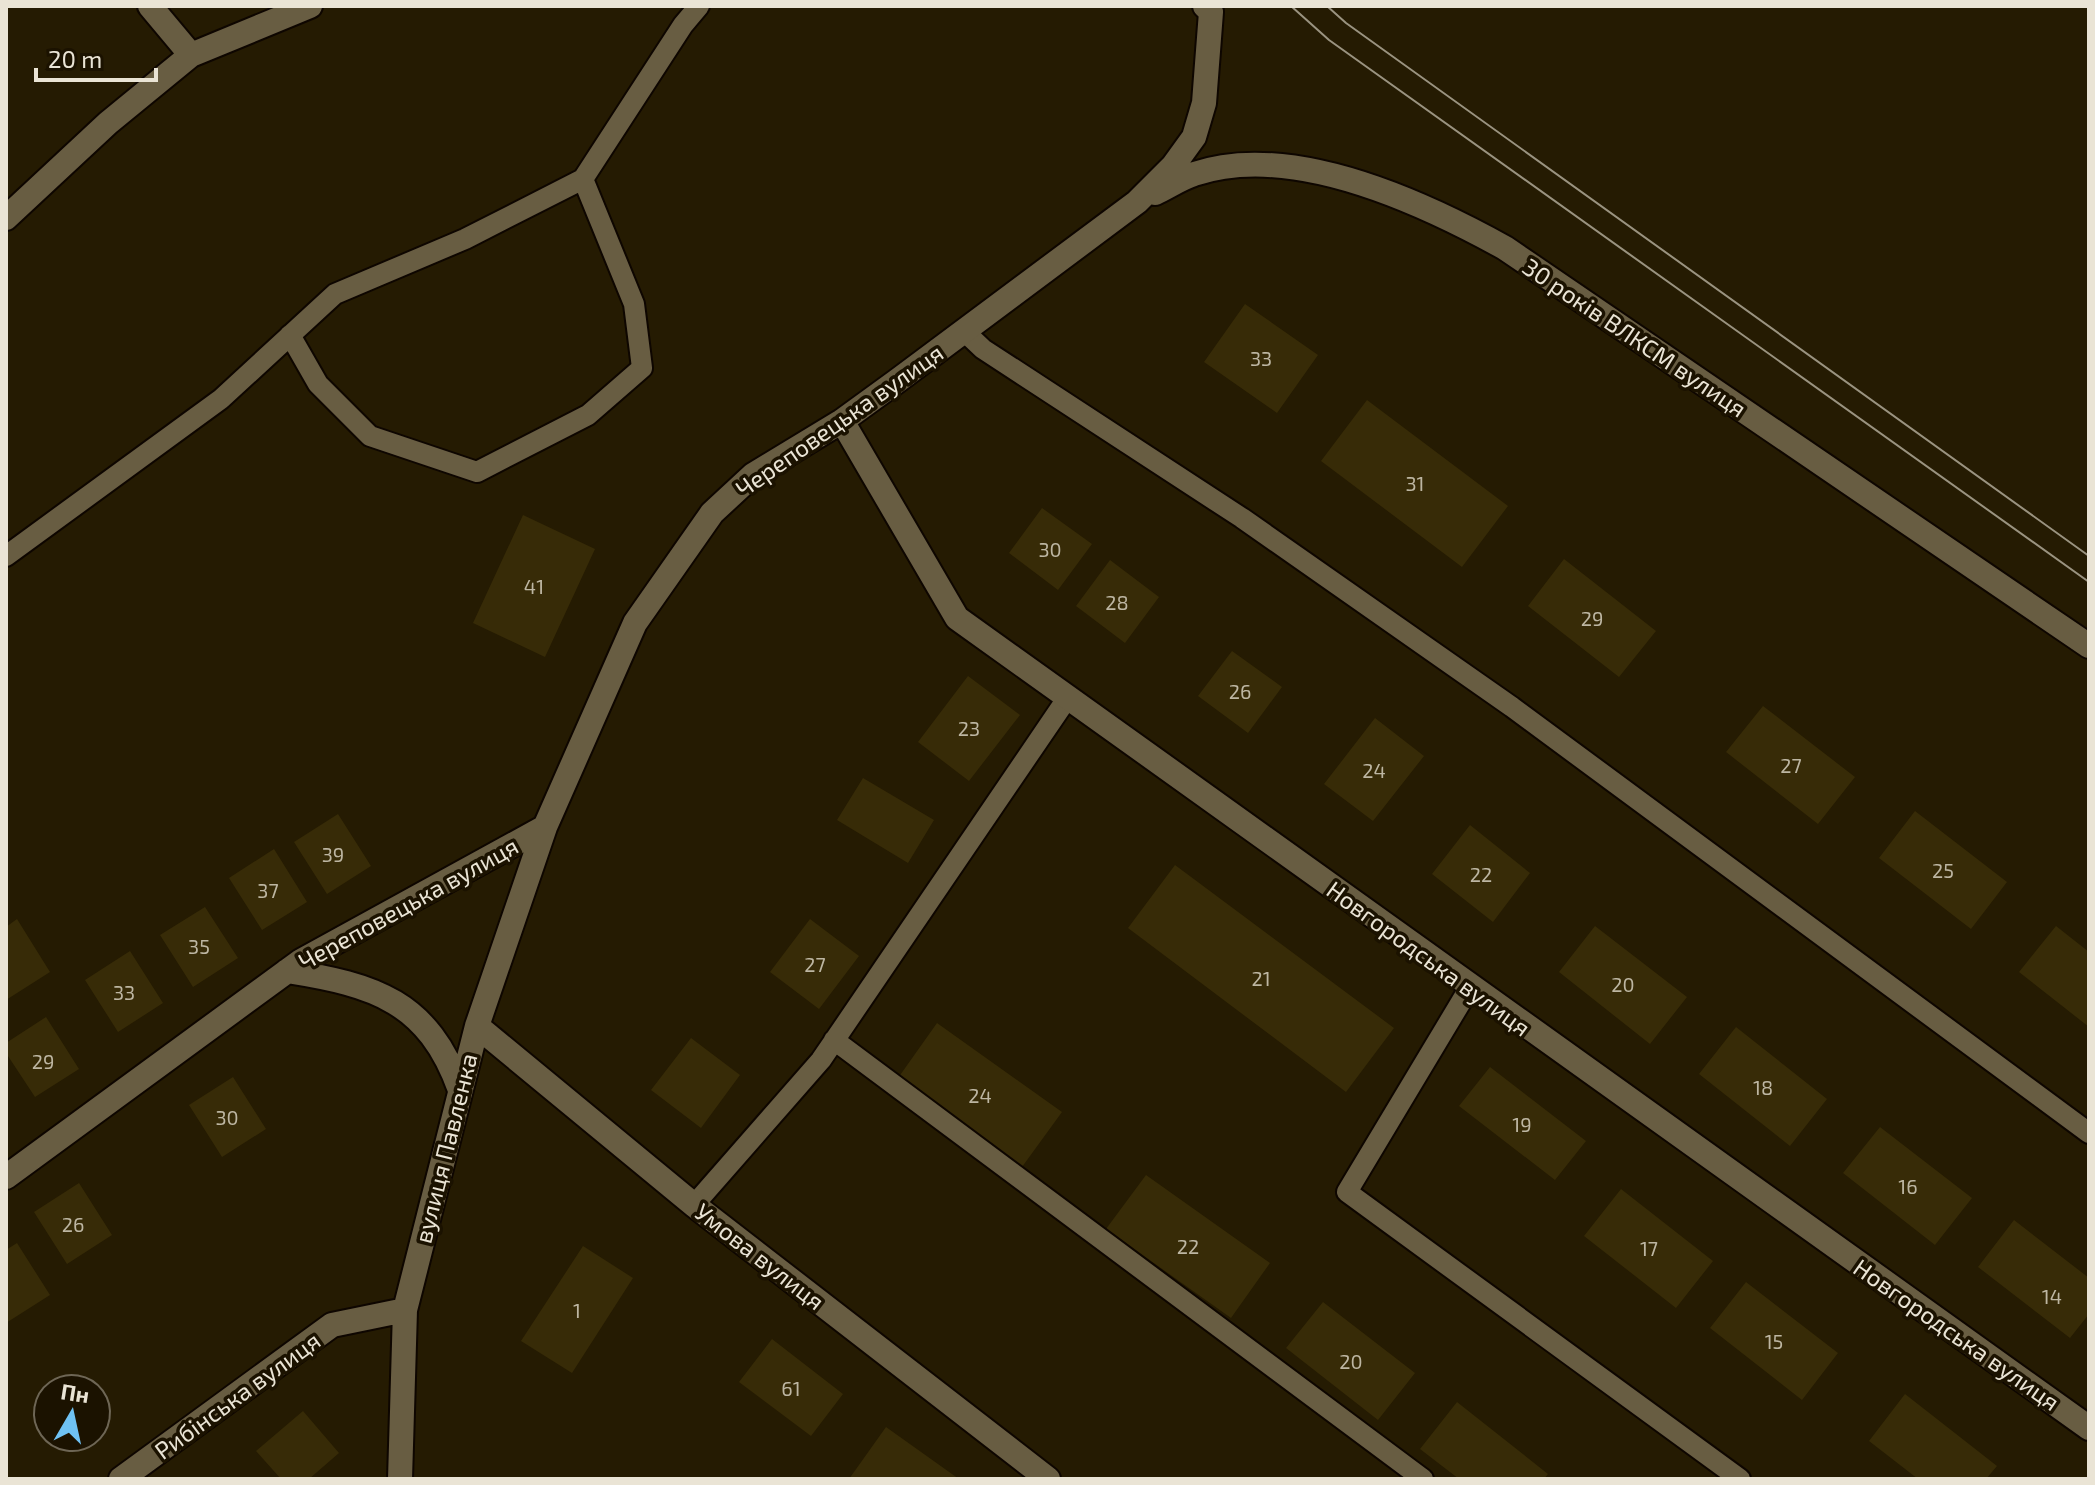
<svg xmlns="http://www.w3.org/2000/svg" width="2095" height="1485" font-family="'Exo 2',sans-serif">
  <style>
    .building { fill: #372b07 }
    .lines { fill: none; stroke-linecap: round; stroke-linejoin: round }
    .lane-casing { stroke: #0e0600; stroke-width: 24 }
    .street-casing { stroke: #0e0600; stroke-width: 28 }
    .lane { stroke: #685d42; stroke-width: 20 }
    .street { stroke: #685d42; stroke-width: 24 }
    .tram { stroke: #9a9380; stroke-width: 2 }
    .labels { text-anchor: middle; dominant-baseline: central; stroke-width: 7; stroke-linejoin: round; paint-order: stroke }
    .number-label { font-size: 20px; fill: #bdb6a2 }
    .street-label { font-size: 24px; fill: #eae4d5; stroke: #1b1200 }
  </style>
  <rect width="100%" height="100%" fill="#251b02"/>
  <path class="building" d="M 1245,304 L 1318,355 L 1277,413 L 1204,362 Z
    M 1367,400 L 1508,506 L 1462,567 L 1321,461 Z
    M 1042,508 L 1092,544 L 1058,590 L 1009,553 Z
    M 523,515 L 595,549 L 545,657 L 473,623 Z
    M 1564,559 L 1656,631 L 1619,677 L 1528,606 Z
    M 1110,560 L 1159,597 L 1125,643 L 1076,606 Z
    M 1232,651 L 1282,687 L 1248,733 L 1198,696 Z
    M 968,676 L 1020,715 L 969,781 L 918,742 Z
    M 1763,706 L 1855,777 L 1818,824 L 1726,752 Z
    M 1375,718 L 1424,756 L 1373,821 L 1324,784 Z
    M 863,778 L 934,820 L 908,863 L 837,820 Z
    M 1915,811 L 2007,882 L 1971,929 L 1879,858 Z
    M 338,814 L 371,866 L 327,894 L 294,842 Z
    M 1470,825 L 1530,873 L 1493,922 L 1432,874 Z
    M 274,849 L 307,902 L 262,930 L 229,878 Z
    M 1175,865 L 1394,1028 L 1346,1092 L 1128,928 Z
    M 205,907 L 238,958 L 193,987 L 160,935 Z
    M 17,919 L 50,972 L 6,1000 L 6,927 Z
    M 810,919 L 859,956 L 819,1009 L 770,972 Z
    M 1595,926 L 1687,997 L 1650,1044 L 1559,972 Z
    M 2056,926 L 2089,952 L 2089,1027 L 2019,972 Z
    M 130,951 L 163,1003 L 118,1032 L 85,980 Z
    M 46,1017 L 79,1069 L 35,1097 L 6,1053 L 6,1043 Z
    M 937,1023 L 1062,1112 L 1022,1167 L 898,1078 Z
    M 1736,1027 L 1827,1099 L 1790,1146 L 1699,1074 Z
    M 691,1038 L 740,1075 L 701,1128 L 651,1090 Z
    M 1490,1067 L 1586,1141 L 1555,1180 L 1459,1106 Z
    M 233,1077 L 266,1129 L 222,1157 L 189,1105 Z
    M 1880,1127 L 1972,1198 L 1935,1245 L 1843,1173 Z
    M 1146,1175 L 1270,1263 L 1231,1318 L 1106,1229 Z
    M 79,1183 L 112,1235 L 67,1264 L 34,1212 Z
    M 1621,1189 L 1713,1261 L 1676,1308 L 1584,1236 Z
    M 2014,1220 L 2089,1278 L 2089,1314 L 2070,1338 L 1978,1267 Z
    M 17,1243 L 50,1295 L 6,1323 L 6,1250 Z
    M 583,1246 L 633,1278 L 572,1373 L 521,1341 Z
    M 1746,1282 L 1838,1353 L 1802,1400 L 1710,1328 Z
    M 1323,1302 L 1415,1373 L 1378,1420 L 1286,1348 Z
    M 772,1339 L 843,1394 L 811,1436 L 739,1382 Z
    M 1905,1394 L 1997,1466 L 1986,1479 L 1918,1479 L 1869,1441 Z
    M 1457,1402 L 1548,1474 L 1544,1479 L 1459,1479 L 1420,1449 Z
    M 303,1411 L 339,1453 L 309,1479 L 281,1479 L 256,1451 Z
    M 886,1427 L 959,1479 L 849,1479 Z"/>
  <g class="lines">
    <g class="lane-casing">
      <path id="lane" d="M 964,331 L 983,349 L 1242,518 L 1512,707 L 2089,1133
        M 290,335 L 318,384 L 370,436 L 477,472 L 588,415 L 642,368 L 634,304 L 583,179
        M 6,556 L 221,399 L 335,294 L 465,239 L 583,179 L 683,25 L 699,6
        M 1470,987 L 1347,1192 L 1740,1479
        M 834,1040 L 1423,1479
        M 694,1205 L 821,1060 L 1066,700"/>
    </g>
    <g class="street-casing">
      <path id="street" d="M 150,6 L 191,55
        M 1155,193 C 1168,187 1181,178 1194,174 C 1291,141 1422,202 1505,248 L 2089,646
        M 6,218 L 108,123 L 191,55 L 310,6
        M 842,421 L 957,618 L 2089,1428
        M 287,971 C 375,985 428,1001 460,1090
        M 477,1026 L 694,1205 L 1048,1479
        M 6,1177 L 301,961 L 545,827
        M 121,1479 L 332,1325 L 405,1310
        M 400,1479 L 405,1310 L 477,1026 L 545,827 L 635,623 L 712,513 L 753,475 L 842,421 L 897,381 L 1137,202 L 1173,166 L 1194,137 L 1204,103 L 1211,12 L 1205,6"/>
    </g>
    <use href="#lane" class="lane"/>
    <use href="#street" class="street"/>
    <path class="tram" d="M 1291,6 L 1329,40 L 2089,582
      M 1327,6 L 1346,23 L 2089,556"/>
  </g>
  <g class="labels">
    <g class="number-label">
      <text x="1261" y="358">33</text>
      <text x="1415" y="483">31</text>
      <text x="1050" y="549">30</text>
      <text x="534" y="586">41</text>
      <text x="1117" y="602">28</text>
      <text x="1592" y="618">29</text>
      <text x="1240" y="691">26</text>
      <text x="969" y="728">23</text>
      <text x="1791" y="765">27</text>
      <text x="1374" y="770">24</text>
      <text x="333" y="854">39</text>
      <text x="1943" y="870">25</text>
      <text x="1481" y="874">22</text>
      <text x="268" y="890">37</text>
      <text x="199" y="946">35</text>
      <text x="815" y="964">27</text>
      <text x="1261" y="978">21</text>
      <text x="1623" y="984">20</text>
      <text x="124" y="992">33</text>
      <text x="43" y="1061">29</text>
      <text x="1763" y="1087">18</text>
      <text x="980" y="1095">24</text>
      <text x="227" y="1117">30</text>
      <text x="1522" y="1124">19</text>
      <text x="1908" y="1186">16</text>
      <text x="73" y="1224">26</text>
      <text x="1188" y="1246">22</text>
      <text x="1649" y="1248">17</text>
      <text x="2052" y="1296">14</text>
      <text x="577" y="1310">1</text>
      <text x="1774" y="1341">15</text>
      <text x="1351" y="1361">20</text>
      <text x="791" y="1388">61</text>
    </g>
    <g class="street-label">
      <text transform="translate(1635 337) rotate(34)">30 років ВЛКСМ вулиця</text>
      <text transform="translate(839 420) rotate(-35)">Череповецька вулиця</text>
      <text transform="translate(408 903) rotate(-29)">Череповецька вулиця</text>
      <text transform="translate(1429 958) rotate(36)">Новгородська вулиця</text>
      <text transform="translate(445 1148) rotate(-76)">вулиця Павленка</text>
      <text transform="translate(760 1256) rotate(38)">Умова вулиця</text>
      <text transform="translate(1957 1334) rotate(35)">Новгородська вулиця</text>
      <text transform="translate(237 1395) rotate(-36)">Рибінська вулиця</text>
    </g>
  </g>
  <rect width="2095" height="1485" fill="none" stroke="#eae4d5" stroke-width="16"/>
  <g transform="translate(72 1413) rotate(9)"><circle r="38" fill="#1b1200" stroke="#6e6655" stroke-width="2"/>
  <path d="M0-6L14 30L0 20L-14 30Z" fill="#6fc2f4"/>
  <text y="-12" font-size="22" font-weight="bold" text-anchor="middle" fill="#eae4d5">Пн</text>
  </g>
  <path d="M36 68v12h120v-12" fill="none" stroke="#eae4d5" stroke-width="4"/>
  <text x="48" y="68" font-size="24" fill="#eae4d5" stroke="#1b1200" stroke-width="6" paint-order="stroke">20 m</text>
</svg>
